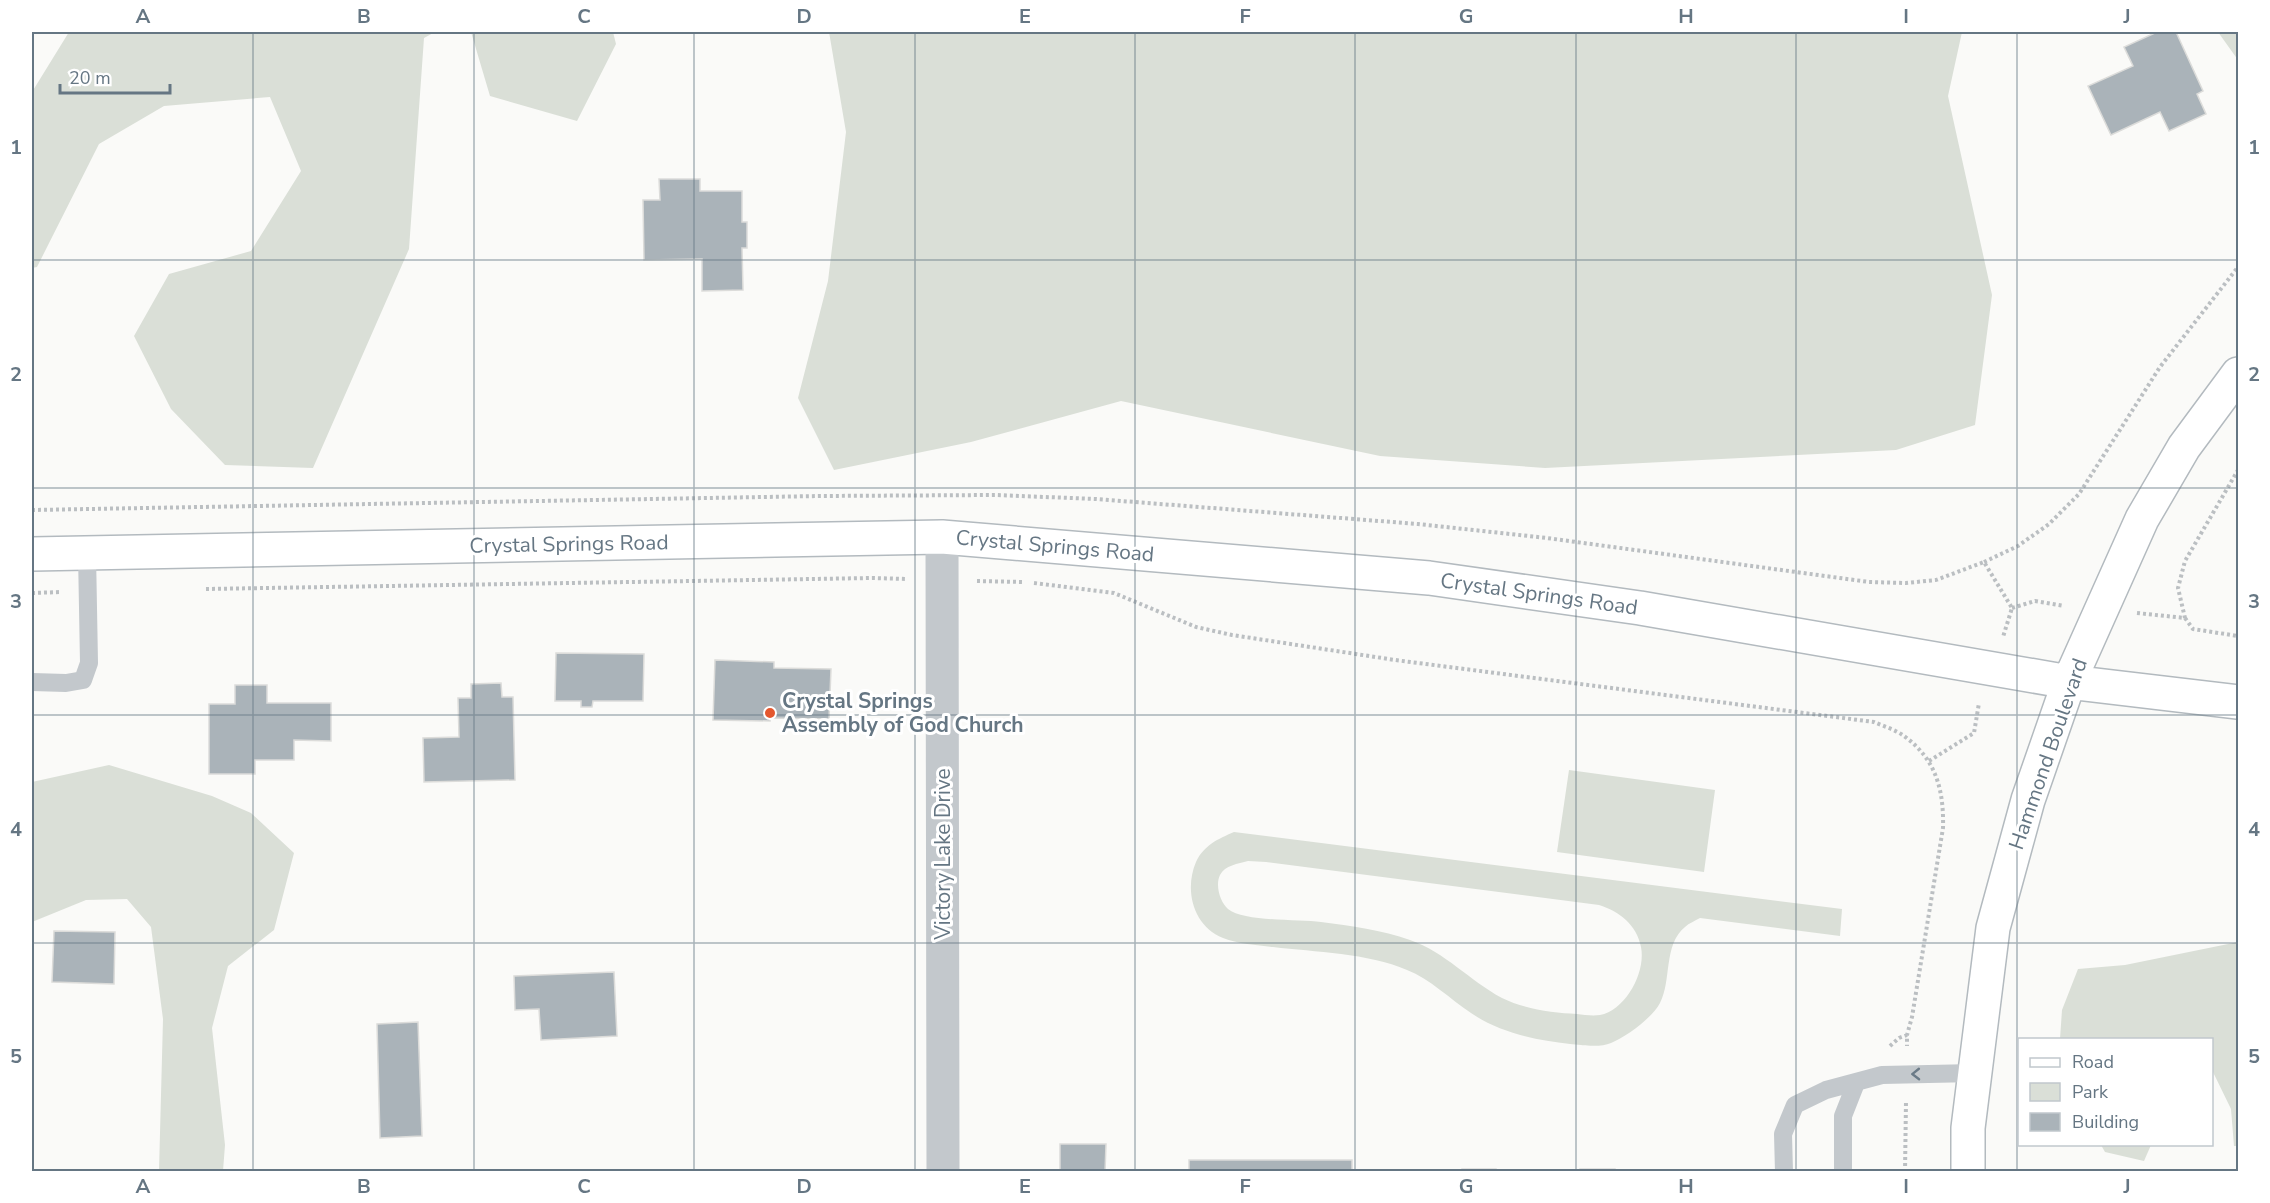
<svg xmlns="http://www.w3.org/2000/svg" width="2270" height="1203" font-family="'Nunito Sans',sans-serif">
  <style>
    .green { fill: #dadfd7; fill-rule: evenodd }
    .building { fill: #aab3b9; stroke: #dcdcda; stroke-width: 1.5 }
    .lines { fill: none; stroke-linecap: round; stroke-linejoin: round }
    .secondary-casing { stroke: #b3babf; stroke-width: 36 }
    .path { stroke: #bbbfc2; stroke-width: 4; stroke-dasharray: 3 3; stroke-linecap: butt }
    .lane { stroke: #c3c8cc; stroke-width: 18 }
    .street { stroke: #c3c8cc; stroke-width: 33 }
    .secondary { stroke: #fff; stroke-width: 33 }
    .oneway { stroke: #6a7a87 }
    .grid { fill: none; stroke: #657683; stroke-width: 1.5; stroke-opacity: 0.55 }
    .poi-dot { fill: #e4572e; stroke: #fff; stroke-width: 2 }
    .labels { text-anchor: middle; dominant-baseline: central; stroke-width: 6; stroke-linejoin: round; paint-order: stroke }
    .street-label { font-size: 21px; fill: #657683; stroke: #fff }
    .poi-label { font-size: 21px; font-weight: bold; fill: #657683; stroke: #fff; text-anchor: start }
    .neatline { fill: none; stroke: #657683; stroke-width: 2 }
    .grid-label { font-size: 20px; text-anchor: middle; font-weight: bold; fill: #657683 }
  </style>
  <rect width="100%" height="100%" fill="#fafaf8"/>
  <path class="green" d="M 69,32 L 435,32 L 424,38 L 409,249 L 313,468 L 225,465 L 171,409 L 134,336 L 169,274 L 251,251 L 301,171 L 270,97 L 164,106 L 99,144 L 37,267 L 32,268 L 32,92 Z
    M 471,32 L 613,32 L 616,44 L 577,121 L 490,96 Z
    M 829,32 L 1962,32 L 1948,96 L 1992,295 L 1975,425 L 1896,450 L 1545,468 L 1380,456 L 1121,401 L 971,442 L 834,470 L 798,398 L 828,281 L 846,132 Z
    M 2218,32 L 2238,32 L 2238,60 Z
    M 109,765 L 212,796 L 251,813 L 294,853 L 274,930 L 228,966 L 212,1028 L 225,1145 L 223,1171 L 159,1171 L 163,1019 L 151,927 L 127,899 L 86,900 L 32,922 L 32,782 Z
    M 1569,770 L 1715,790 L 1704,872 L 1557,852 Z
    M 1234,832 L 1842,909 L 1840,936 L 1700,918 C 1695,921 1689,923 1685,927 C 1663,945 1672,980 1660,1003 C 1652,1018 1626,1037 1611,1043 C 1600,1048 1581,1045 1570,1044 C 1536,1040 1500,1033 1471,1013 C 1450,999 1430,979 1407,970 C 1368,953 1315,952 1273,947 C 1257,945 1238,944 1223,938 C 1193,926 1184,890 1196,862 C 1204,845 1218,839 1234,832 ZM 1248,861 L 1266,862 L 1599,905 C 1619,911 1637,925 1641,947 C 1646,972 1626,1010 1600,1015 C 1593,1016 1584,1015 1577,1014 C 1553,1013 1524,1009 1502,998 C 1470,981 1445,952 1410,940 C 1382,930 1351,926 1321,922 C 1299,919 1244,922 1228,909 C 1220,902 1215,885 1220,875 C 1225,865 1238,864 1248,861 Z
    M 2238,942 L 2238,1146 L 2234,1146 L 2231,1109 L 2212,1070 L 2212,1040 L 2060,1039 L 2062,1010 L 2078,969 L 2125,965 Z
    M 2101,1145 L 2151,1145 L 2144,1161 L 2105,1152 Z"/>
  <path class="building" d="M 2157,32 L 2176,32 L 2203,91 L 2197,94 L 2206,114 L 2169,131 L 2160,112 L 2111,135 L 2088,86 L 2133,66 L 2124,47 Z
    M 659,179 L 700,179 L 700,191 L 742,191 L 742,222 L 747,222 L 747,248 L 742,248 L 743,290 L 702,291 L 702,259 L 644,260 L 643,200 L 660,200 Z
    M 556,653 L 644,654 L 643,701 L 593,701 L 592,707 L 581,707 L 581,701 L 555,701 Z
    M 715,660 L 774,662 L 774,668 L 831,669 L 829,719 L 770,718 L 770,721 L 713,720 Z
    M 501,683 L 502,697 L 513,697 L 515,780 L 424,782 L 423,738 L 459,737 L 458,698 L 471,698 L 471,684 Z
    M 235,685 L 267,685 L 267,703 L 331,703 L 331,741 L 294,740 L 294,760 L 255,760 L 255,774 L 209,774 L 209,704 L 235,704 Z
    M 54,931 L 115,932 L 114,984 L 52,982 Z
    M 614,972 L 617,1036 L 541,1040 L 539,1009 L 515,1010 L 514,976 Z
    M 418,1022 L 422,1136 L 380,1138 L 377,1024 Z
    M 1060,1144 L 1106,1144 L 1105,1172 L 1060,1172 Z
    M 1189,1160 L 1352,1160 L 1352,1172 L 1189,1172 Z
    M 1462,1169 L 1496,1169 L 1496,1172 L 1462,1172 Z
    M 1580,1169 L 1615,1169 L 1615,1172 L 1580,1172 Z"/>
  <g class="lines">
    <g class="secondary-casing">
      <path id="secondary" d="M 32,554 L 942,537 L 1429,578 L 1640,608 L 2069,682 L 2238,702
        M 1968,1172 L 1968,1128 L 1993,928 L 2028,800 L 2069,682 L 2142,519 L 2184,447 L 2238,374"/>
    </g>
    <path class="path" d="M 32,510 L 820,496 L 995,495 L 1096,499 L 1418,524 L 1547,538 L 1869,582 L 1906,583 L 1936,580 L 1984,562 L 2012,608 L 2003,637
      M 1984,562 L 2018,546 L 2049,524 L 2079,494 L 2160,367 L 2238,267
      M 977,581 L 1024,582
      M 1034,583 L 1114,593 L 1196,627 L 1232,635 L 1395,660 L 1874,722 C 1883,726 1896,730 1904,736 C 1936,759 1944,790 1943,828 L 1912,1017 L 1907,1035 L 1907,1046
      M 206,589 L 873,578 L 907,579
      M 32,593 L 61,592
      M 2012,608 L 2035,601 L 2064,606
      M 2137,613 L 2185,618 L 2178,588 L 2185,561 L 2238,470
      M 2185,618 L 2193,629 L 2238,636
      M 1929,761 L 1974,733 L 1979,703
      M 1890,1046 L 1899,1038 L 1907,1035
      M 1905,1172 L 1906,1101"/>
    <path class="lane" d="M 32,682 L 66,683 L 83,680 L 89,663 L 87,553
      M 1784,1172 L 1783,1134 L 1795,1105 L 1826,1090 L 1882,1075 L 1975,1073
      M 1843,1172 L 1843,1116 L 1856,1083"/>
    <path class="street" d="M 942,537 L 943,1172"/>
    <use href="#secondary" class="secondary"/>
  </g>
  <defs><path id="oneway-chevron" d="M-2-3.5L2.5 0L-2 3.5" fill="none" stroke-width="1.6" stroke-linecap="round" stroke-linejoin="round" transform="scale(1.5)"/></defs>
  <use class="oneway" href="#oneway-chevron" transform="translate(1916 1074) rotate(179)"/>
  <path class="grid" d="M 253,32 L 253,1172M 474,32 L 474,1172M 694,32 L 694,1172M 915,32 L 915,1172M 1135,32 L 1135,1172M 1355,32 L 1355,1172M 1576,32 L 1576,1172M 1796,32 L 1796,1172M 2017,32 L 2017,1172M 32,260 L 2238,260M 32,488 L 2238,488M 32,715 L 2238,715M 32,943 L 2238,943"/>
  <circle class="poi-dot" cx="770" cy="713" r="6"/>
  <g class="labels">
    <g class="street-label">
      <text transform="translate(569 544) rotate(-1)">Crystal Springs Road</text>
      <text transform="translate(1055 546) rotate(5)">Crystal Springs Road</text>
      <text transform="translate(1539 594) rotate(8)">Crystal Springs Road</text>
      <text transform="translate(2048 754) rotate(-71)">Hammond Boulevard</text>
      <text transform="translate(943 854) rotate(-90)">Victory Lake Drive</text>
    </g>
    <g class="poi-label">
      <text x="782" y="701">Crystal Springs<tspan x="782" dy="24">Assembly of God Church</tspan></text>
    </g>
  </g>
  <rect width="2270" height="1203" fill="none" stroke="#ffffff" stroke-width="66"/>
  <rect x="2018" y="1038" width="195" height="108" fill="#ffffff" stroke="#c1c8cd" stroke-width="1.5"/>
  <rect x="2030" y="1058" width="30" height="9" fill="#ffffff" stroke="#c1c8cd" stroke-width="1.5"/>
  <text x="2072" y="1068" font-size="18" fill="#657683">Road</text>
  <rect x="2030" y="1083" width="30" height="18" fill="#dadfd7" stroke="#c1c8cd" stroke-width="1.5"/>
  <text x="2072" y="1098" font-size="18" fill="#657683">Park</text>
  <rect x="2030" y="1113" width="30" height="18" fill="#aab3b9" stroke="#c1c8cd" stroke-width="1.5"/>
  <text x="2072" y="1128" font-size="18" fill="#657683">Building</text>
  <path d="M60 84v9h110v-9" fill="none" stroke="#657683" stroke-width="3"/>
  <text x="69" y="84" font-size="18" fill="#657683" stroke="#ffffff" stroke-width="4.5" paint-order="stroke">20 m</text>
  <rect x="33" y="33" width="2204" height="1137" class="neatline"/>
  <g class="grid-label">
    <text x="143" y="23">A</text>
    <text x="364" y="23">B</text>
    <text x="584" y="23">C</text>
    <text x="804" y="23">D</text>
    <text x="1025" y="23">E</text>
    <text x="1245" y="23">F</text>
    <text x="1466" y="23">G</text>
    <text x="1686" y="23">H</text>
    <text x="1906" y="23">I</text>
    <text x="2127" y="23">J</text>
    <text x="16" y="154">1</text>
    <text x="2254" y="154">1</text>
    <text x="16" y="381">2</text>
    <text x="2254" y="381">2</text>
    <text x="16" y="608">3</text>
    <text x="2254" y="608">3</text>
    <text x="16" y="836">4</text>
    <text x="2254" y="836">4</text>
    <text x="16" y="1063">5</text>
    <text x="2254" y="1063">5</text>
    <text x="143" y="1193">A</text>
    <text x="364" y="1193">B</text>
    <text x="584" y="1193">C</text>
    <text x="804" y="1193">D</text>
    <text x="1025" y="1193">E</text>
    <text x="1245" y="1193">F</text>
    <text x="1466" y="1193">G</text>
    <text x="1686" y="1193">H</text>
    <text x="1906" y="1193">I</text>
    <text x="2127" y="1193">J</text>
  </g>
</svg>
